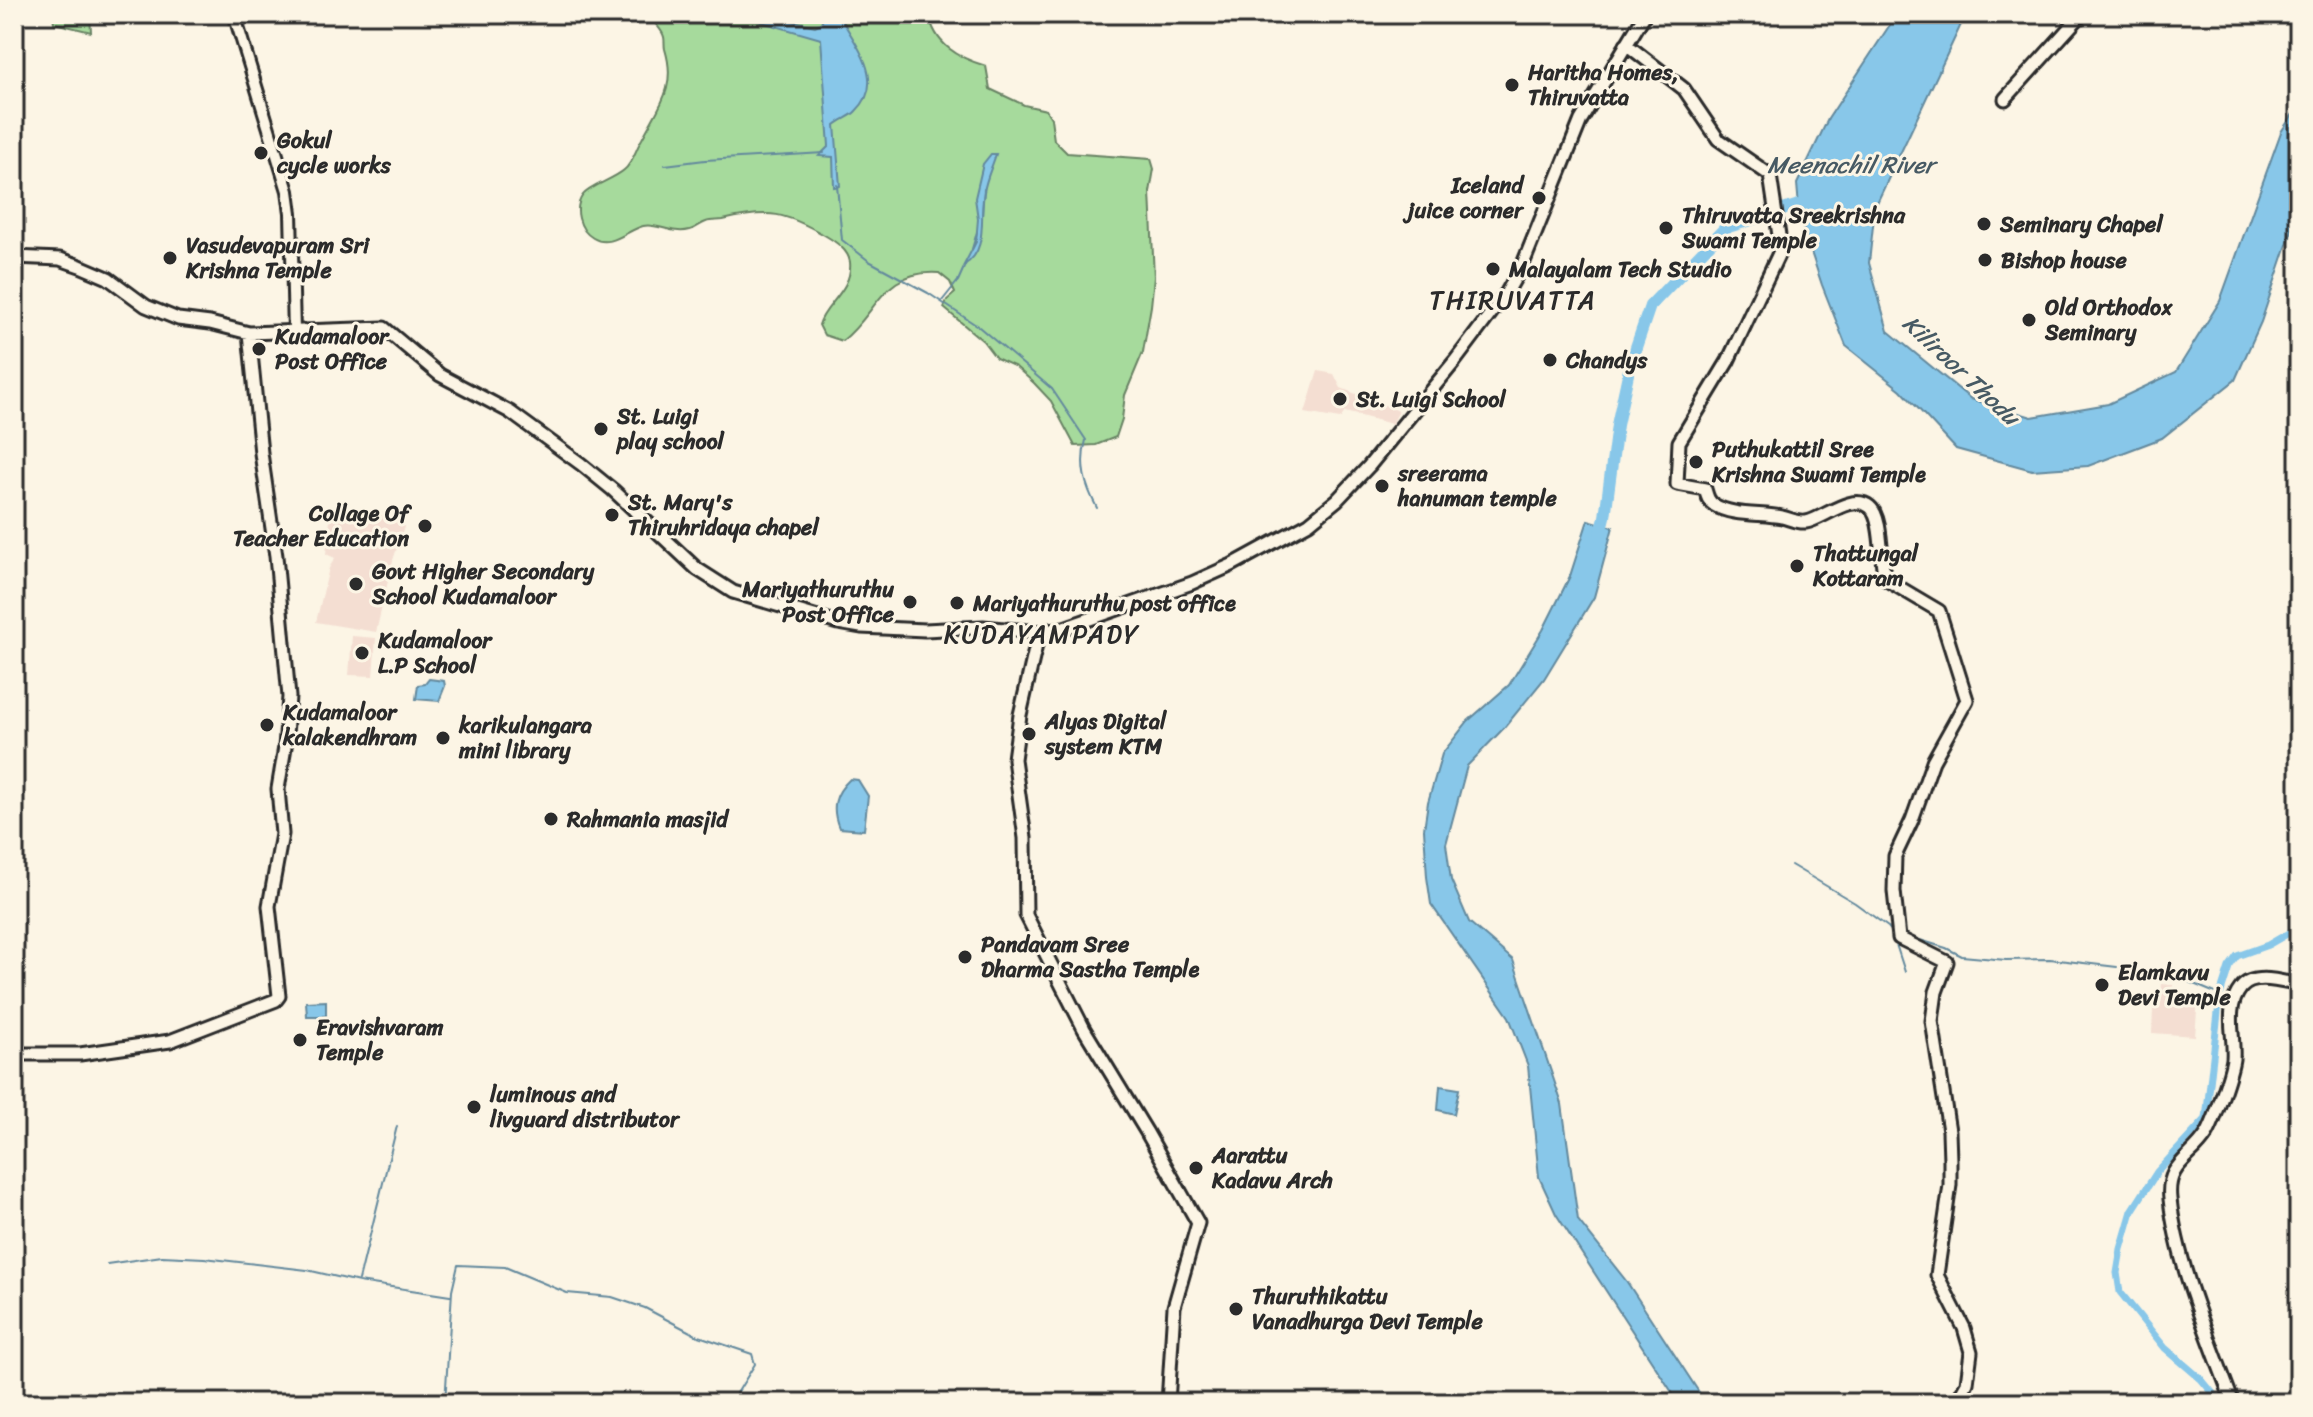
<svg xmlns="http://www.w3.org/2000/svg" width="2313" height="1417" font-family="Sriracha,sans-serif">
  <style>
    .built { fill: #f4ded2 }
    .green { fill: #a6da9c; stroke: #688264; stroke-width: 2 }
    .water { fill: #88c7e9; stroke: #63899d; stroke-width: 2 }
    .lines { fill: none; stroke-linecap: round; stroke-linejoin: round }
    .stream { stroke: #63899d; stroke-width: 2 }
    .canal { stroke: #88c7e9; stroke-width: 7 }
    .river { stroke: #88c7e9; stroke-width: 12 }
    .tertiary-casing { stroke: #2b2b2b; stroke-width: 16 }
    .secondary-casing { stroke: #2b2b2b; stroke-width: 17 }
    .tertiary { stroke: #fcf5e5; stroke-width: 10 }
    .secondary { stroke: #fcf5e5; stroke-width: 11 }
    .poi-dot { fill: #2b2b2b; stroke: #fcf5e5; stroke-width: 3 }
    .labels { text-anchor: middle; dominant-baseline: central; stroke-width: 6; stroke-linejoin: round; paint-order: stroke }
    .poi-label { font-size: 22px; font-weight: bold; fill: #2b2b2b; stroke: #fcf5e5; text-anchor: start }
    .water-label { font-size: 24px; font-style: italic; fill: #475a64; stroke: #fcf5e5 }
    .quarter-label { font-size: 26px; letter-spacing: 2px; fill: #2b2b2b; stroke: #fcf5e5 }
  </style>
  <rect width="100%" height="100%" fill="#fcf5e5"/>
  <filter id="ink" filterUnits="userSpaceOnUse"><feTurbulence type="fractalNoise" baseFrequency=".0125" numOctaves="2"/><feDisplacementMap in="SourceGraphic" scale="16" xChannelSelector="R" yChannelSelector="G"/><feConvolveMatrix kernelMatrix="1 2 1 2 8 2 1 2 1" color-interpolation-filters="sRGB"/></filter>
  <g filter="url(#ink)">
    <path class="built" d="M 1318,371 L 1334,374 L 1341,388 L 1399,411 L 1392,424 L 1345,412 L 1340,419 L 1305,413 Z
      M 358,509 L 398,515 L 404,527 L 393,560 L 376,632 L 316,622 L 329,568 L 335,558 L 326,554 L 331,512 Z
      M 352,636 L 376,638 L 373,676 L 349,675 Z
      M 2162,984 L 2173,985 L 2173,998 L 2198,999 L 2195,1036 L 2152,1033 L 2153,1009 L 2160,1007 Z"/>
    <path class="green" d="M 53,14 L 90,14 L 91,32 L 54,23 Z
      M 645,14 L 929,14 C 934,44 958,58 986,66 L 990,89 L 1024,105 L 1046,110 L 1051,118 L 1054,140 L 1067,153 L 1151,159 L 1154,169 L 1150,192 L 1154,277 L 1151,306 L 1143,352 L 1125,395 L 1122,419 L 1116,437 L 1096,445 L 1075,446 L 1051,401 L 1034,383 L 1016,367 L 996,358 L 983,341 L 944,308 L 947,300 L 955,293 L 950,282 L 939,273 C 882,269 878,313 842,341 L 824,335 L 819,325 C 824,305 853,290 850,262 C 848,250 836,242 826,236 C 785,212 770,209 723,220 C 718,221 711,220 706,222 C 700,224 695,229 690,230 C 672,235 656,222 643,226 C 627,230 611,249 593,238 C 579,230 573,208 583,195 C 590,186 614,179 624,170 C 633,163 636,148 642,139 C 659,106 677,88 665,49 C 664,45 665,41 664,37 C 662,29 652,20 645,14 Z"/>
    <path class="water" d="M 734,14 L 764,14 L 815,26 L 821,23 L 824,14 L 839,14 C 854,44 888,80 856,111 C 851,117 842,119 835,125 L 840,186 L 834,187 L 833,157 L 819,156 L 829,146 L 821,39 Z
      M 1897,14 L 1966,14 L 1875,207 L 1869,263 L 1888,331 L 1971,399 L 2032,417 L 2108,404 L 2176,372 L 2220,301 L 2281,132 L 2299,105 L 2299,209 L 2261,322 L 2235,380 L 2162,438 L 2088,466 L 2032,470 L 1956,449 L 1901,390 L 1846,346 L 1822,285 L 1800,219 L 1797,184 L 1828,119 Z
      M 991,154 L 996,154 C 992,167 986,179 984,192 C 979,216 989,251 964,265 L 976,242 L 978,219 L 975,198 L 983,164 Z
      M 1588,520 L 1613,527 L 1594,597 L 1544,679 L 1504,728 L 1467,766 L 1446,844 L 1451,880 L 1469,922 L 1513,960 L 1562,1104 L 1578,1220 L 1627,1282 L 1706,1403 L 1679,1403 L 1556,1214 L 1539,1177 L 1528,1066 L 1509,1017 L 1431,904 L 1427,877 L 1424,829 L 1428,802 L 1442,754 L 1468,721 L 1509,685 L 1543,630 L 1570,576 Z
      M 429,679 L 444,681 L 445,686 L 439,701 L 416,699 L 418,685 L 425,684 Z
      M 850,779 L 858,780 L 868,796 L 864,830 L 839,828 C 831,808 834,794 850,779 Z
      M 326,1001 L 326,1016 L 307,1016 L 306,1002 Z
      M 1440,1086 L 1459,1089 L 1454,1114 L 1438,1110 Z"/>
    <g class="lines">
      <path class="stream" d="M 665,165 L 705,160 L 824,153
        M 837,185 L 842,240 L 869,261 L 928,293 L 979,327 L 1052,389 L 1086,440 C 1079,466 1085,485 1097,508
        M 982,215 L 984,189
        M 972,249 L 977,232
        M 942,301 L 958,281 L 966,263
        M 1791,865 L 1855,903 L 1888,927 L 1892,932 L 1905,972
        M 1907,936 L 1946,948 L 1962,956 L 2006,960 L 2050,959 L 2117,967
        M 2129,969 L 2177,977 L 2220,995
        M 107,1264 L 162,1256 L 204,1258 L 307,1270 L 359,1282 L 450,1296
        M 359,1280 L 397,1126
        M 445,1403 L 452,1291 L 458,1265 L 505,1267 L 567,1293 L 612,1297 L 645,1308 L 696,1335 L 752,1354 L 755,1364 L 731,1403"/>
      <path class="canal" d="M 2221,1403 L 2201,1379 L 2165,1348 L 2120,1292 L 2117,1273 L 2121,1249 L 2132,1211 L 2157,1172 L 2206,1119 L 2220,995 L 2229,967 L 2237,956 L 2268,945 L 2299,927"/>
      <path class="river" d="M 1600,537 L 1605,517 L 1617,425 L 1630,365 L 1650,306 L 1725,228 L 1799,205 L 1814,205"/>
      <g class="tertiary-casing">
        <path id="tertiary" d="M 234,14 L 288,191 L 291,213 L 294,332"/>
      </g>
      <g class="secondary-casing">
        <path id="secondary" d="M 1626,44 L 1684,89 L 1718,139 L 1770,175 L 1781,249 L 1728,361 L 1679,442 L 1677,484 L 1705,489 C 1707,496 1708,501 1714,505 C 1732,516 1761,513 1782,517 C 1790,519 1798,523 1806,522 C 1822,520 1852,492 1870,507 C 1883,517 1880,563 1885,579 L 1939,611 L 1967,700 L 1933,761 L 1912,820 L 1895,856 L 1894,891 L 1899,938 L 1947,962 L 1936,992 L 1932,1021 L 1949,1131 L 1950,1161 L 1950,1185 L 1937,1275 L 1964,1328 L 1971,1352 L 1967,1383 L 1956,1403
          M 2005,99 L 2082,14
          M 14,257 L 60,259 L 80,266 L 108,278 L 146,306 L 178,319 L 210,323 L 249,333 L 384,328 L 440,375 L 510,412 L 581,464 L 613,490 L 697,569 L 733,592 L 838,623 L 861,627 L 925,630 L 983,627 L 1039,632 L 1064,628 L 1192,583 L 1232,565 L 1309,523 L 1337,500 L 1369,466 L 1455,361 L 1507,292 L 1523,264 L 1581,120 L 1645,14
          M 1039,632 L 1020,715 L 1014,759 L 1025,838 L 1026,915 L 1084,1029 L 1146,1131 L 1198,1223 L 1174,1307 L 1168,1403
          M 14,1054 L 80,1054 L 170,1041 L 276,1000 L 279,996 L 269,906 L 282,834 L 278,789 L 285,747 L 289,697 L 276,556 L 261,453 L 249,333
          M 2233,1403 C 2210,1340 2177,1265 2170,1199 C 2166,1163 2191,1160 2207,1134 C 2214,1122 2231,1073 2233,1059 C 2235,1035 2224,1009 2241,988 C 2253,972 2283,982 2299,985"/>
      </g>
      <use href="#tertiary" class="tertiary"/>
      <use href="#secondary" class="secondary"/>
    </g>
  </g>
  <g class="poi-dot">
    <circle cx="1512" cy="85" r="8"/>
    <circle cx="261" cy="153" r="8"/>
    <circle cx="1539" cy="198" r="8"/>
    <circle cx="1984" cy="224" r="8"/>
    <circle cx="1666" cy="228" r="8"/>
    <circle cx="170" cy="258" r="8"/>
    <circle cx="1985" cy="260" r="8"/>
    <circle cx="1493" cy="269" r="8"/>
    <circle cx="2029" cy="320" r="8"/>
    <circle cx="259" cy="349" r="8"/>
    <circle cx="1550" cy="360" r="8"/>
    <circle cx="1340" cy="399" r="8"/>
    <circle cx="601" cy="429" r="8"/>
    <circle cx="1696" cy="462" r="8"/>
    <circle cx="1382" cy="486" r="8"/>
    <circle cx="612" cy="515" r="8"/>
    <circle cx="425" cy="526" r="8"/>
    <circle cx="1797" cy="566" r="8"/>
    <circle cx="356" cy="584" r="8"/>
    <circle cx="910" cy="602" r="8"/>
    <circle cx="957" cy="603" r="8"/>
    <circle cx="362" cy="653" r="8"/>
    <circle cx="267" cy="725" r="8"/>
    <circle cx="1029" cy="734" r="8"/>
    <circle cx="443" cy="738" r="8"/>
    <circle cx="551" cy="819" r="8"/>
    <circle cx="965" cy="957" r="8"/>
    <circle cx="2102" cy="985" r="8"/>
    <circle cx="300" cy="1040" r="8"/>
    <circle cx="474" cy="1107" r="8"/>
    <circle cx="1196" cy="1168" r="8"/>
    <circle cx="1236" cy="1309" r="8"/>
  </g>
  <g class="labels">
    <g class="poi-label">
      <text x="1528" y="72">Haritha Homes,<tspan x="1528" dy="25">Thiruvatta</tspan></text>
      <text x="277" y="140">Gokul<tspan x="277" dy="25">cycle works</tspan></text>
      <text x="1523" y="185" text-anchor="end">Iceland<tspan x="1523" dy="25">juice corner</tspan></text>
      <text x="1682" y="215">Thiruvatta Sreekrishna<tspan x="1682" dy="25">Swami Temple</tspan></text>
      <text x="2000" y="224">Seminary Chapel</text>
      <text x="186" y="245">Vasudevapuram Sri<tspan x="186" dy="25">Krishna Temple</tspan></text>
      <text x="2001" y="260">Bishop house</text>
      <text x="1509" y="269">Malayalam Tech Studio</text>
      <text x="2045" y="307">Old Orthodox<tspan x="2045" dy="25">Seminary</tspan></text>
      <text x="275" y="336">Kudamaloor<tspan x="275" dy="25">Post Office</tspan></text>
      <text x="1566" y="360">Chandys</text>
      <text x="1356" y="399">St. Luigi School</text>
      <text x="617" y="416">St. Luigi<tspan x="617" dy="25">play school</tspan></text>
      <text x="1712" y="449">Puthukattil Sree<tspan x="1712" dy="25">Krishna Swami Temple</tspan></text>
      <text x="1398" y="473">sreerama<tspan x="1398" dy="25">hanuman temple</tspan></text>
      <text x="628" y="502">St. Mary's<tspan x="628" dy="25">Thiruhridaya chapel</tspan></text>
      <text x="409" y="513" text-anchor="end">Collage Of<tspan x="409" dy="25">Teacher Education</tspan></text>
      <text x="1813" y="553">Thattungal<tspan x="1813" dy="25">Kottaram</tspan></text>
      <text x="372" y="571">Govt Higher Secondary<tspan x="372" dy="25">School Kudamaloor</tspan></text>
      <text x="894" y="589" text-anchor="end">Mariyathuruthu<tspan x="894" dy="25">Post Office</tspan></text>
      <text x="973" y="603">Mariyathuruthu post office</text>
      <text x="378" y="640">Kudamaloor<tspan x="378" dy="25">L.P School</tspan></text>
      <text x="283" y="712">Kudamaloor<tspan x="283" dy="25">kalakendhram</tspan></text>
      <text x="1045" y="721">Alyas Digital<tspan x="1045" dy="25">system KTM</tspan></text>
      <text x="459" y="725">karikulangara<tspan x="459" dy="25">mini library</tspan></text>
      <text x="567" y="819">Rahmania masjid</text>
      <text x="981" y="944">Pandavam Sree<tspan x="981" dy="25">Dharma Sastha Temple</tspan></text>
      <text x="2118" y="972">Elamkavu<tspan x="2118" dy="25">Devi Temple</tspan></text>
      <text x="316" y="1027">Eravishvaram<tspan x="316" dy="25">Temple</tspan></text>
      <text x="490" y="1094">luminous and<tspan x="490" dy="25">livguard distributor</tspan></text>
      <text x="1212" y="1155">Aarattu<tspan x="1212" dy="25">Kadavu Arch</tspan></text>
      <text x="1252" y="1296">Thuruthikattu<tspan x="1252" dy="25">Vanadhurga Devi Temple</tspan></text>
    </g>
    <g class="water-label">
      <text x="1851" y="165">Meenachil River</text>
      <text transform="translate(1961 370) rotate(43)">Kiliroor Thodu</text>
    </g>
    <g class="quarter-label">
      <text x="1513" y="300">THIRUVATTA</text>
      <text x="1042" y="634">KUDAYAMPADY</text>
    </g>
  </g>
  <rect width="2313" height="1417" fill="none" stroke="#fcf5e5" stroke-width="48"/>
  <rect x="24" y="24" width="2265" height="1369" fill="none" stroke="#2b2b2b" stroke-width="3" filter="url(#ink)"/>
</svg>
